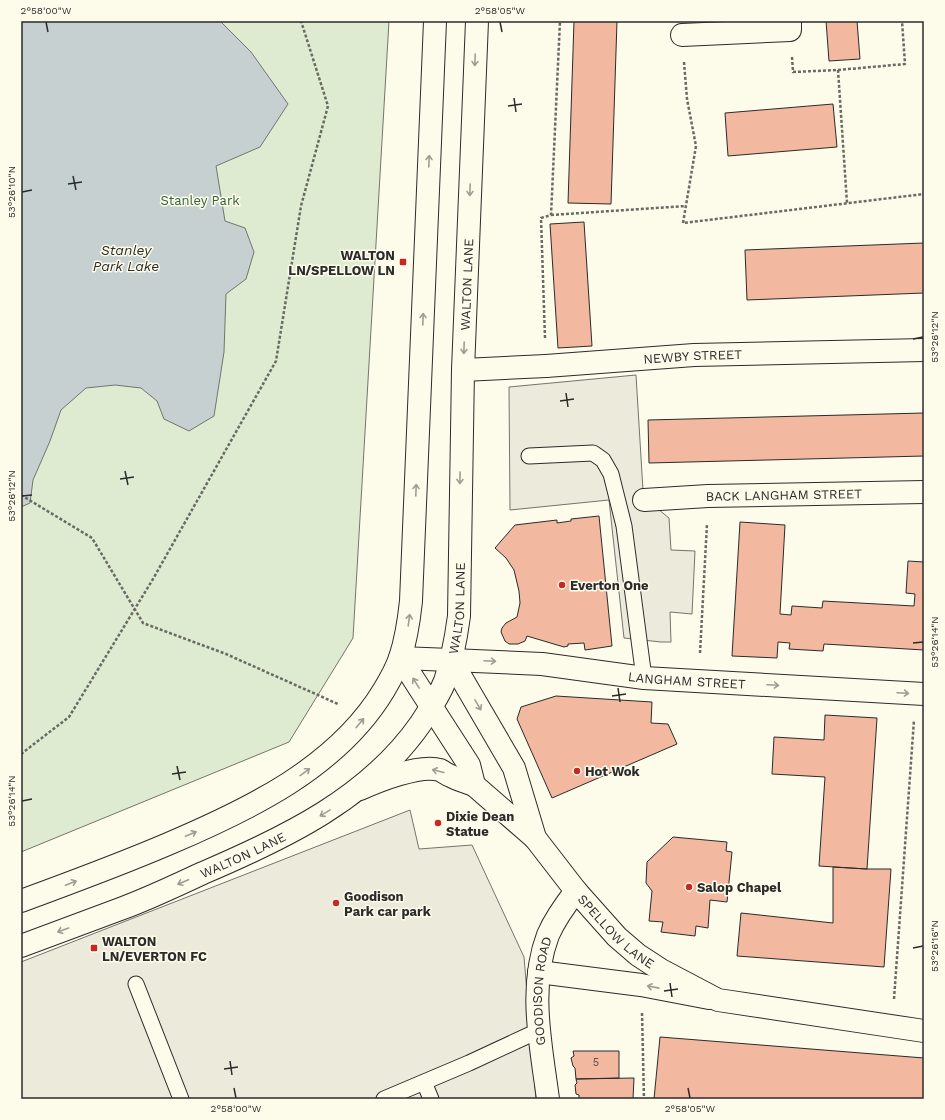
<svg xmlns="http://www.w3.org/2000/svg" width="945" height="1120" font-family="'Work Sans',sans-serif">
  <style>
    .green { fill: #deebd1; stroke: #74746e }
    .parking { fill: #eceadb; stroke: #74746e }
    .water { fill: #c7d0d0; stroke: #74746e }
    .building { fill: #f2b8a0; stroke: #2b2b2b }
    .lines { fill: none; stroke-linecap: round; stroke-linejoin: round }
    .service-casing { stroke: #2b2b2b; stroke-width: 17 }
    .pedestrian-casing { stroke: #2b2b2b; stroke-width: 24 }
    .minor-casing { stroke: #2b2b2b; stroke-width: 24 }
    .tertiary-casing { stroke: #2b2b2b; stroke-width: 24 }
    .trunk-casing { stroke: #2b2b2b; stroke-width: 24 }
    .path { stroke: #6a6964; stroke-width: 2.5; stroke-dasharray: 3 2; stroke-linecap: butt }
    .service { stroke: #fdfbea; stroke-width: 15 }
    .pedestrian { stroke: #fdfbea; stroke-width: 22 }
    .minor { stroke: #fdfbea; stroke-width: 22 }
    .tertiary { stroke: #fdfbea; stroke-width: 22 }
    .trunk { stroke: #fdfbea; stroke-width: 22 }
    .oneway { stroke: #9e9d94 }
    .ticks { fill: none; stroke: #2b2b2b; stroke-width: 1.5 }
    .poi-dot { fill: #c62828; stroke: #fdfbea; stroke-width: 1.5 }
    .labels { text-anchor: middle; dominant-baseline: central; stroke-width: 3; stroke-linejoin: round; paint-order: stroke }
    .number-label { font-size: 11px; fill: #5d4e48 }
    .park-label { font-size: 13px; fill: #34623c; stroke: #fdfbea }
    .poi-label { font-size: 13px; font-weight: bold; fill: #2b2b2b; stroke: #fdfbea; text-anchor: start }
    .street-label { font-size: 13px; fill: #2b2b2b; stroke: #fdfbea }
    .water-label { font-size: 14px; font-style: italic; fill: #2b2b2b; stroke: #fdfbea }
    .neatline { fill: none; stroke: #2b2b2b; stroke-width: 1.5 }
    .ticks-label { font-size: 10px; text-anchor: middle; fill: #2b2b2b }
  </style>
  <rect width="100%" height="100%" fill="#fdfbea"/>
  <path class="green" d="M 21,21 L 389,21 L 353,638 L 289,742 L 21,852 Z"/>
  <path class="parking" d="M 636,375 L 644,507 L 658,509 L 669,518 L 671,550 L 695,551 L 692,614 L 670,612 L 671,642 L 661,642 L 624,638 L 609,500 L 510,510 L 509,387 Z
    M 410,810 L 419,849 L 472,845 L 524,957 L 536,1099 L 21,1099 L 21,962 Z"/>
  <path class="water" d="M 21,21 L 220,21 L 251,52 L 288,104 L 260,147 L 216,166 L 225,221 L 245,228 L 254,252 L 246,279 L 226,294 L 224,352 L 214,416 L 189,431 L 164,419 L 157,401 L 141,388 L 115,385 L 86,388 L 61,410 L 50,441 L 33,480 L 30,503 L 21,507 Z"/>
  <path class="building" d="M 574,21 L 617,21 L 611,204 L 568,203 Z
    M 826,21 L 857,21 L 860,59 L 829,61 Z
    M 833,104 L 837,147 L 728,156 L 725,113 Z
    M 584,222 L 592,346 L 558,348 L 550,224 Z
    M 924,243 L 924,293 L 747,300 L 745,250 Z
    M 924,413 L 924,456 L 649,463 L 648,420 Z
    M 599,516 L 612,646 L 585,650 L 584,643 L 568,644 L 568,646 L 564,647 L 527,636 L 525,641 L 518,644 L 509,644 L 505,641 L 501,632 L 502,628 L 506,623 L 517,617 L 520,603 L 519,591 L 514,570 L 506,558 L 495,548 L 515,525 L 557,520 L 557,523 L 571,521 L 571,519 Z
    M 740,522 L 785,525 L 780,614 L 791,615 L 792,606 L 822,608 L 823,601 L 914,606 L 915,594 L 906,593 L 908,561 L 924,562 L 924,650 L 824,644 L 823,651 L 789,649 L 790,643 L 778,642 L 777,658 L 732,656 Z
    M 556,696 L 652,702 L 651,723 L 668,724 L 677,744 L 552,798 L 517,719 L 521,707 Z
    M 825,715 L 877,718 L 867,869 L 819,866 L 825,777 L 772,774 L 774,737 L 824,740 Z
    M 673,837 L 727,842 L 726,851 L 732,852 L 727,902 L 710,900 L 708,928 L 696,926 L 695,936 L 661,932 L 663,922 L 649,921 L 652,891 L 646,883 L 647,862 Z
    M 833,867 L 867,869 L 891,869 L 884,967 L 737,956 L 741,913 L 833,923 Z
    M 660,1037 L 924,1058 L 924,1099 L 654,1099 Z
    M 573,1051 L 619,1051 L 619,1078 L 576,1079 L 575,1068 L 573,1066 L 571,1058 L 574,1056 Z
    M 634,1078 L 633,1099 L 579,1099 L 579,1095 L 576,1094 L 575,1085 L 577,1083 L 576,1079 Z"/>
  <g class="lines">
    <g class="service-casing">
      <path id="service" d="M 529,456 L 593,453 L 603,460 L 611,474 L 624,526 L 644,678
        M 136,984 L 181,1099
        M 424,1082 L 431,1099
        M 384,1099 L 469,1063 L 540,1030"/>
    </g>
    <g class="pedestrian-casing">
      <path id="pedestrian" d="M 463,370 L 546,366"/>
    </g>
    <g class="minor-casing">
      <g id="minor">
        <path d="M 682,35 L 790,30 L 790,21"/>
        <path id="s1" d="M 546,366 L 694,355 L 924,350"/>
        <path id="s2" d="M 644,500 L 708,496 L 924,492"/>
        <path id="s3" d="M 451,660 L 542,664 L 644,678 L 924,694"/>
        <path d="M 539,972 L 641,985 L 709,998"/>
        <path id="s4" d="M 548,1099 C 541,1045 528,988 548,935 C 555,919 565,905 576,891"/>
      </g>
    </g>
    <g class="tertiary-casing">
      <g id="tertiary">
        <path id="s5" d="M 400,658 L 469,765 L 474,785 L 535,838 L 576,891 L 617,937 L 638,955 L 661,970 L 718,1000 L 924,1031"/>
        <path d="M 400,658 L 451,660 L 514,768 L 535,838"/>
        <path d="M 360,789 C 378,781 420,764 440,770 C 444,772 447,775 451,776 C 458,780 467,782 474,785"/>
      </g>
    </g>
    <g class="trunk-casing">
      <g id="trunk">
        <path d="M 21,901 C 70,883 119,865 168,844 C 248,810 337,768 384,690 C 390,680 396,669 400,658 C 406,640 409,620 411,601 L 435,21"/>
        <path id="s6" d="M 21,946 C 55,933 89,921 123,908 C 150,898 177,885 203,873 C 285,838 369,798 421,723 C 430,709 439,696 445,681 C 452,660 456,638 459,616 L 463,370 L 477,21"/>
      </g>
    </g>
    <path class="path" d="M 792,57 L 793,72 L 838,70 L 847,203
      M 684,62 L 687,99 L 696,146 L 683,223 L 924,194
      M 838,70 L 905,64 L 902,21
      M 551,215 L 686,206
      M 545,338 L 541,218 L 551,215 L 560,21
      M 21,495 L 92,538 L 143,623 L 226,654 L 338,704
      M 700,653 L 707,524
      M 21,754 L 69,717 L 153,579 L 276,361 L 301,206 L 328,106 L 301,21
      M 894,999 L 914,720
      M 642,1013 L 644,1099"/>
    <use href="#service" class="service"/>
    <use href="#pedestrian" class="pedestrian"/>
    <use href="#minor" class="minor"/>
    <use href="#tertiary" class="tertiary"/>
    <use href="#trunk" class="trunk"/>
  </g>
  <defs><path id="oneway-shaft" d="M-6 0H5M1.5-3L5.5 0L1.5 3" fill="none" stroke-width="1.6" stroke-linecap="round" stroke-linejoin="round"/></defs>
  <g class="oneway">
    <use href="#oneway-shaft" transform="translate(475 60) rotate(92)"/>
    <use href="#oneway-shaft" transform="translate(429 161) rotate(-88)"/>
    <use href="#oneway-shaft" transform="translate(470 190) rotate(92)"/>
    <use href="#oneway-shaft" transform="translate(423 319) rotate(-88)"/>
    <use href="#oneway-shaft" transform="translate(464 348) rotate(92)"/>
    <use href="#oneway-shaft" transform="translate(460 478) rotate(91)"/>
    <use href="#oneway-shaft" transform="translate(416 490) rotate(-88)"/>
    <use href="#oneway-shaft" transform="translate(409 620) rotate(-82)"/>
    <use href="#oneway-shaft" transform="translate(490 661) rotate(3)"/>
    <use href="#oneway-shaft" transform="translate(416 683) rotate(-122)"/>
    <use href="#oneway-shaft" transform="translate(773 685) rotate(3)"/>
    <use href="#oneway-shaft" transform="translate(903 693) rotate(3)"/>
    <use href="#oneway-shaft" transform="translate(478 705) rotate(60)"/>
    <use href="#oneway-shaft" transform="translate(360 723) rotate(-50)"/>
    <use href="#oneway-shaft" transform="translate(438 771) rotate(-166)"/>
    <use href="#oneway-shaft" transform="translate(305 772) rotate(-36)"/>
    <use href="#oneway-shaft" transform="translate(325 813) rotate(149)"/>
    <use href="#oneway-shaft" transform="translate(191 834) rotate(-23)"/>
    <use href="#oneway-shaft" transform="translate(183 882) rotate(157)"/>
    <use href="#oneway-shaft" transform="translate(71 883) rotate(-21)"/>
    <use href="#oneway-shaft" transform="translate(63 930) rotate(160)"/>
    <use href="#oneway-shaft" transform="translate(653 987) rotate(-169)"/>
  </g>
  <path class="ticks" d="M 46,22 L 48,32M 500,22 L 502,32M 514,98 L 516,112M 508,106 L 522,104M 73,176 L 76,190M 68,184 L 82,182M 22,192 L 32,190M 913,339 L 923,337M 566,393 L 568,407M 560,401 L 574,399M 125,471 L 128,485M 120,479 L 134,477M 22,496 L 32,495M 913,643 L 923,642M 618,688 L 620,702M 612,696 L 626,694M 177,766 L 180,780M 172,774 L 186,772M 22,801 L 32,799M 913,948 L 923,946M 670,983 L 672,997M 664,991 L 678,989M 230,1061 L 232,1075M 224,1069 L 238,1067M 234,1088 L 236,1098M 688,1088 L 690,1098"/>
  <g class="poi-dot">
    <rect x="399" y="258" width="8" height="8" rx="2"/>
    <circle cx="562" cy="585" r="4"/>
    <circle cx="577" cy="771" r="4"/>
    <circle cx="438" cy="823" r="4"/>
    <circle cx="689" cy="887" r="4"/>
    <circle cx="336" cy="903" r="4"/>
    <rect x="90" y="944" width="8" height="8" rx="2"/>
  </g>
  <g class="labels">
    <g class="number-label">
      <text x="596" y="1062">5</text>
    </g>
    <g class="park-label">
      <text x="200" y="200">Stanley Park</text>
    </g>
    <g class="poi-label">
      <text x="395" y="255" text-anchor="end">WALTON<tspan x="395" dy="15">LN/SPELLOW LN</tspan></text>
      <text x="570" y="585">Everton One</text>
      <text x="585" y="771">Hot Wok</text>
      <text x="446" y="816">Dixie Dean<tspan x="446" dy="15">Statue</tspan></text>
      <text x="697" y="887">Salop Chapel</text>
      <text x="344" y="896">Goodison<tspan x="344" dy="15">Park car park</tspan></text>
      <text x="102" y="941">WALTON<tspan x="102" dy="15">LN/EVERTON FC</tspan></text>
    </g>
    <g class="street-label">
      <text stroke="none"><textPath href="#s6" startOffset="911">WALTON LANE</textPath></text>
      <text stroke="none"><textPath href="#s1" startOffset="147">NEWBY STREET</textPath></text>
      <text stroke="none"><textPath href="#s2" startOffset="140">BACK LANGHAM STREET</textPath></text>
      <text stroke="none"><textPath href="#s6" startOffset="587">WALTON LANE</textPath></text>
      <text stroke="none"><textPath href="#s3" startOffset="237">LANGHAM STREET</textPath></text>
      <text stroke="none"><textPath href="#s6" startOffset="240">WALTON LANE</textPath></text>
      <text stroke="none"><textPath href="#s5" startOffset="353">SPELLOW LANE</textPath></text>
      <text stroke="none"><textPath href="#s4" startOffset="109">GOODISON ROAD</textPath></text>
    </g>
    <g class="water-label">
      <text x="126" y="250">Stanley<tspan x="126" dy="16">Park Lake</tspan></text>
    </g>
  </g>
  <rect width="945" height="1120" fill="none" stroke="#fdfbea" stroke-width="44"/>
  <rect x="22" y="22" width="901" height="1076" class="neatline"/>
  <g class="ticks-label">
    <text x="46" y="14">2°58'00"W</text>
    <text x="500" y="14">2°58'05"W</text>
    <text transform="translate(11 192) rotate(-90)" y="4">53°26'10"N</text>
    <text transform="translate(934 337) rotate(-90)" y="4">53°26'12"N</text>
    <text transform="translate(11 496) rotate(-90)" y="4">53°26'12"N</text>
    <text transform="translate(934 642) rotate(-90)" y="4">53°26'14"N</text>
    <text transform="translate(11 801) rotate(-90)" y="4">53°26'14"N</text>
    <text transform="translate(934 946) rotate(-90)" y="4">53°26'16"N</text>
    <text x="236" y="1112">2°58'00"W</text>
    <text x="690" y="1112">2°58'05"W</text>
  </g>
</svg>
